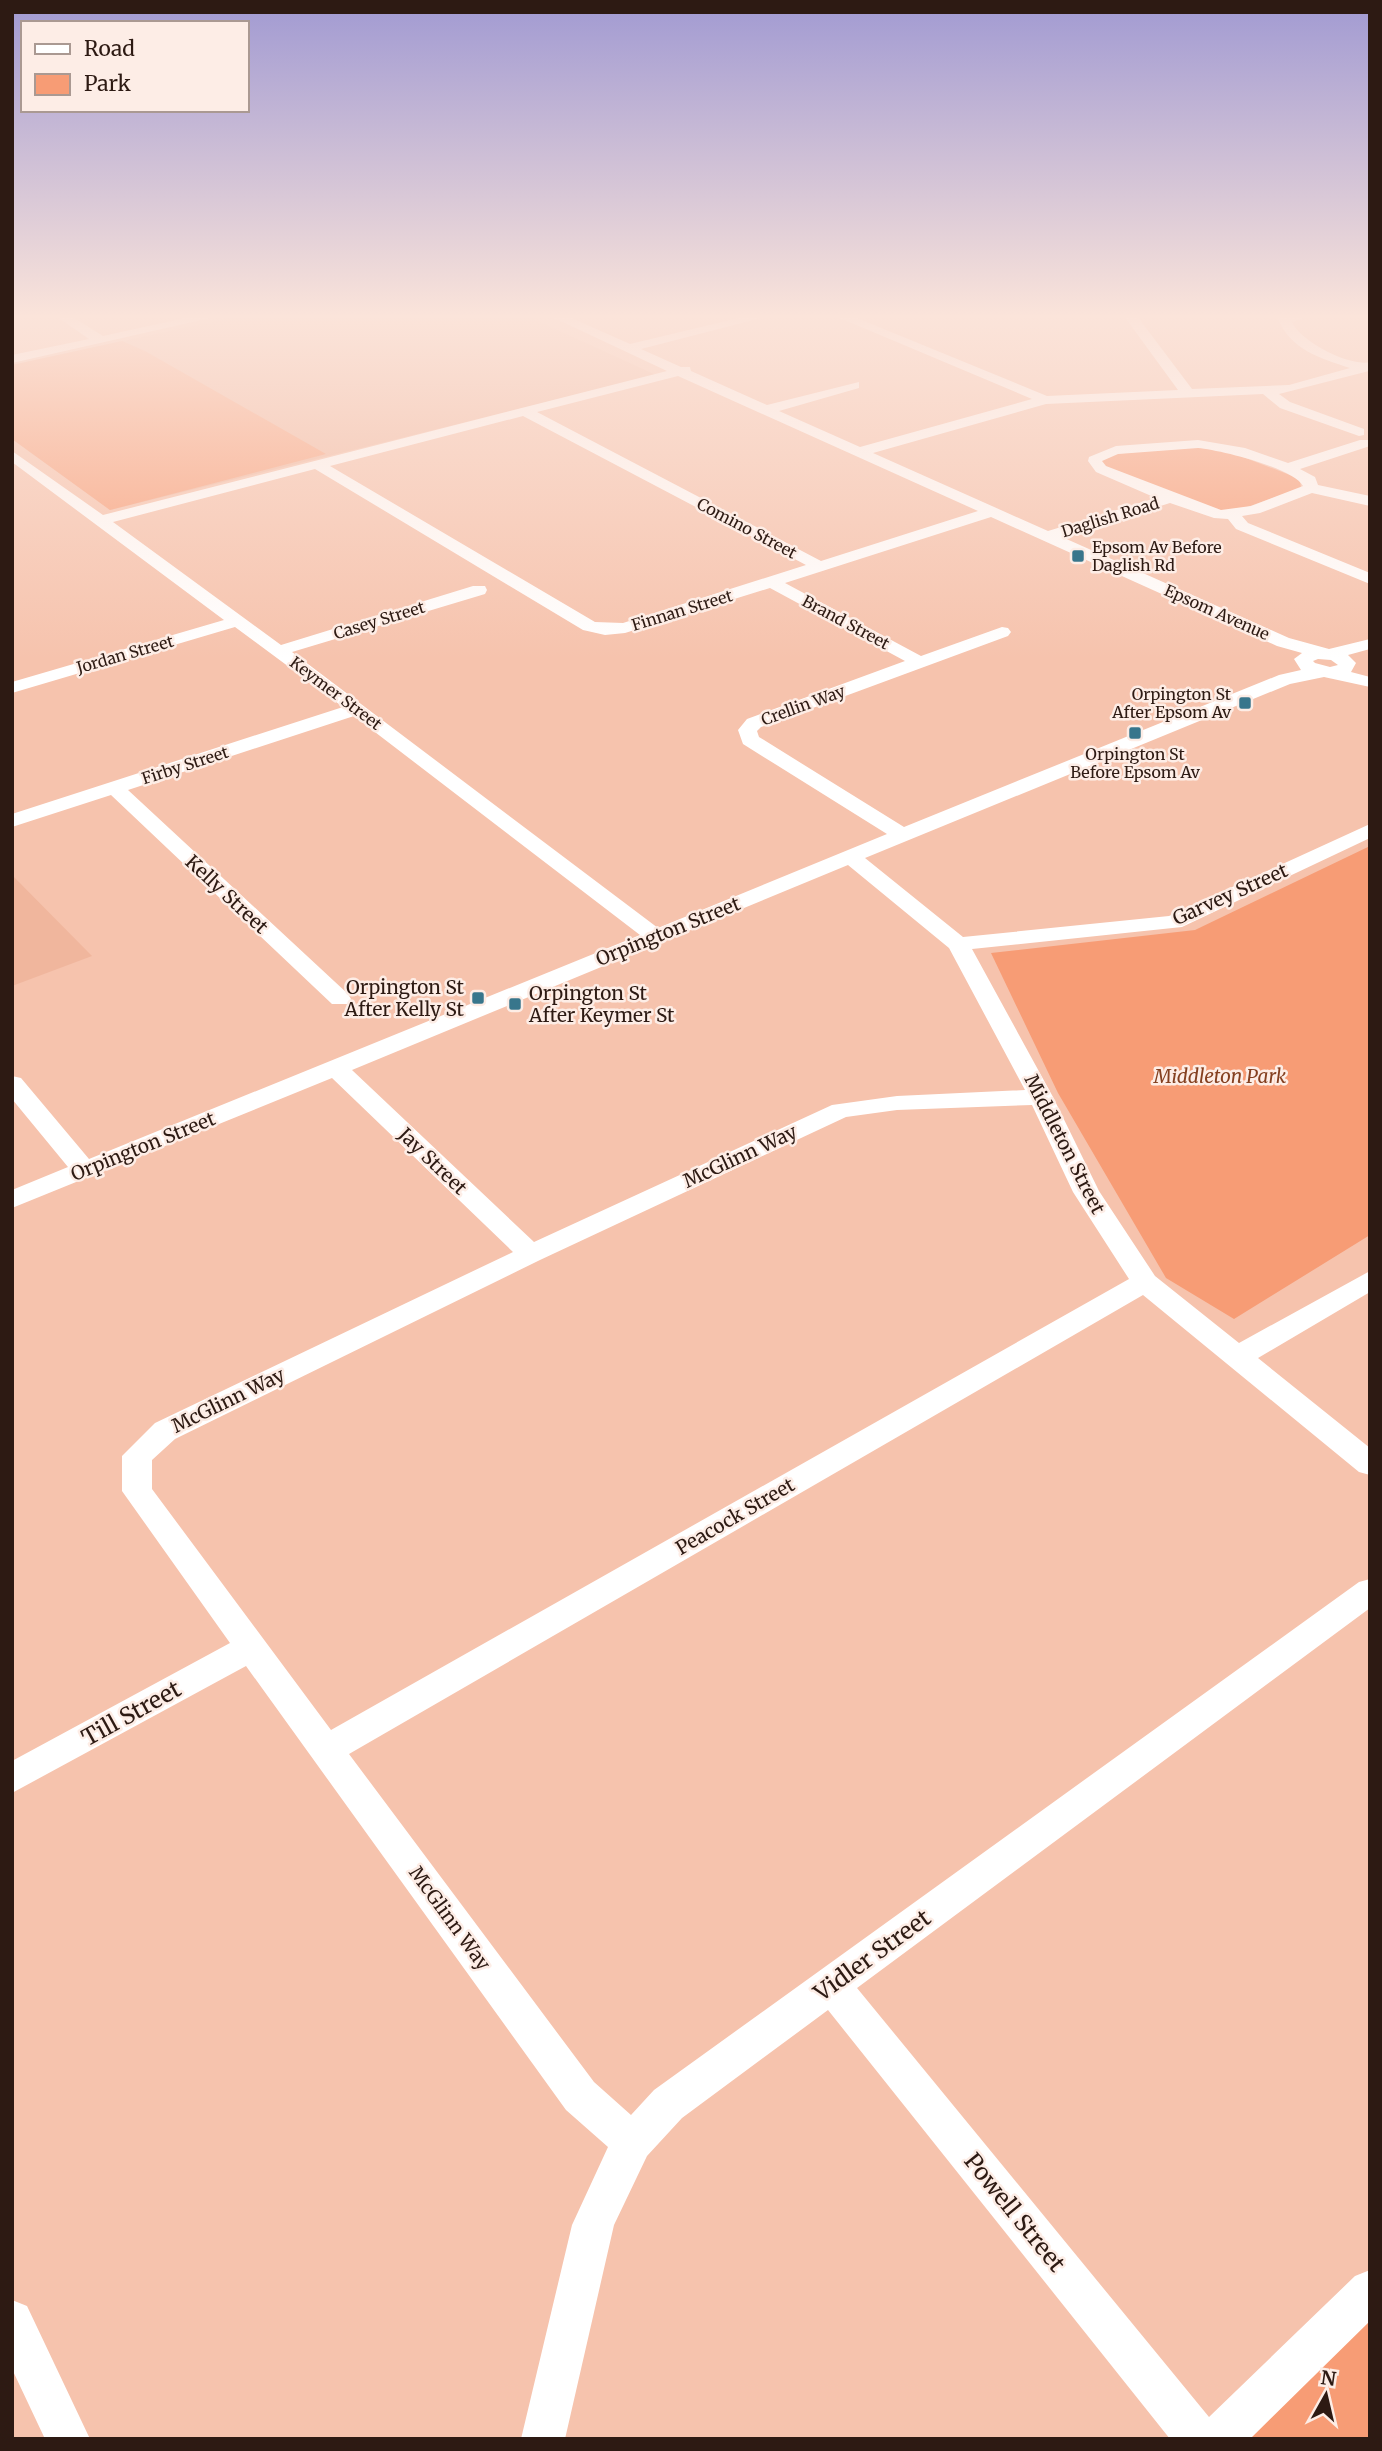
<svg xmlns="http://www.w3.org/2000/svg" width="1382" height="2451" font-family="Merriweather,serif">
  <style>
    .built { fill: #f0b69d }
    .green { fill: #f79c75 }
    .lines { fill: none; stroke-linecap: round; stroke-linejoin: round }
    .minor { fill: #fff; fill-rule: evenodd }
    .poi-dot { fill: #38768c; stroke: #fdede6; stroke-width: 2.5 }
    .labels { text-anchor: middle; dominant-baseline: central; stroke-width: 5; stroke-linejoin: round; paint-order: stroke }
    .far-street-label { font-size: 16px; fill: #2d1a13; stroke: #fdede6 }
    .far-poi-label { font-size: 16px; fill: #2d1a13; stroke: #fdede6; text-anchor: start }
    .street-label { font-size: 19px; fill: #2d1a13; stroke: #fdede6 }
    .poi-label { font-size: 19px; fill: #2d1a13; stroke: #fdede6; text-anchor: end }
    .park-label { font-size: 19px; font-style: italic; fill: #854020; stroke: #fdede6 }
    .near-street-label { font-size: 23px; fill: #2d1a13; stroke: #fdede6 }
  </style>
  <rect width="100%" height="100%" fill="#f6c3ad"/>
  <path class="built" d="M 239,316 L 527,316 L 656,375 L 110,510 L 12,439 L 12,365 Z
    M 12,875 L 92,956 L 12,986 Z"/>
  <path class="green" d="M 122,341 L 145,351 L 326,454 L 110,510 L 12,439 L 12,365 Z
    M 1200,446 L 1225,450 L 1295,477 L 1300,480 L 1301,488 L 1236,511 L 1218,512 L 1103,467 L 1099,459 L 1104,455 Z
    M 1370,846 L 1370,1235 L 1234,1319 L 1166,1278 L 1058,1093 L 991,953 L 1195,930 Z
    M 1370,2291 L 1370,2439 L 1218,2439 Z"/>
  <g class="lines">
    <path class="minor" d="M 56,316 L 71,316 L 103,336 L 194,316 L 219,316 L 12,363 L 12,355 L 89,339 Z
      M 550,316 L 567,316 L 630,344 L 747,316 L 769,316 L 641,349 L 681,367 L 690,367 L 691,371 L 767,405 L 859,382 L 859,388 L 779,411 L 860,447 L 1032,399 L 835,316 L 852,316 L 1047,396 L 1178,390 L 1124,316 L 1137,316 L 1192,389 L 1289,385 L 1350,368 C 1320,358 1291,350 1278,319 L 1280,316 L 1309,316 L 1292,322 C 1300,341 1349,367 1370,362 L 1369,371 L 1279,394 L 1290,402 L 1364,429 L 1364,435 L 1359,436 L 1280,408 L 1263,394 L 1046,404 L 873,453 L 1048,531 L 1156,498 L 1096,472 L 1088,461 L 1089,457 L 1116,446 L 1198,440 L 1245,448 L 1288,463 L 1360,440 L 1370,440 L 1370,446 L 1300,469 L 1315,477 L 1318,485 L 1370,496 L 1370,506 L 1312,493 L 1260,513 L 1242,516 L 1248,523 L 1370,573 L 1370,584 L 1236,529 L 1228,519 L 1214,518 L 1170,503 L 1062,537 L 1289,638 L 1329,649 L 1370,639 L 1370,649 L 1348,655 L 1356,663 L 1351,672 L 1370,677 L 1370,687 L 1324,677 L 1290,684 L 865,858 L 963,937 L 1169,916 L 1370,824 L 1370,838 L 1182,927 L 972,949 L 1053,1097 L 1099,1191 L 1155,1276 L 1239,1343 L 1370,1271 L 1370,1292 L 1258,1358 L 1370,1448 L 1370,1475 L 1359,1472 L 1143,1295 L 349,1754 L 594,2082 L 631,2115 L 654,2090 L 1359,1582 L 1370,1579 L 1370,1608 L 857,1988 L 1209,2417 L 1355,2276 L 1370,2270 L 1370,2321 L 1250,2439 L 1170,2439 L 828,2010 L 682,2118 L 647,2156 L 614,2225 L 565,2439 L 521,2439 L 572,2225 L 608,2147 L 566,2110 L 246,1666 L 12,1793 L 12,1761 L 230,1643 L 122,1491 L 122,1456 L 155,1423 L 513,1252 L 332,1078 L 12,1208 L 12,1190 L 68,1167 L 12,1099 L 12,1076 L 21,1078 L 89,1159 L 640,935 L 354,716 L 128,790 L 348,994 L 351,999 L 348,1004 L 332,1004 L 111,795 L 12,827 L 12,814 L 343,707 L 235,627 L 12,693 L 12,682 L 224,620 L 12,462 L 12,451 L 103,515 L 667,371 ZM 678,376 L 978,511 L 821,561 L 537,412 ZM 523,416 L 806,565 L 623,623 L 595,622 L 330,466 ZM 1198,448 C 1220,450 1294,468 1303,486 L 1251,506 L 1221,510 L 1106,466 L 1102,461 L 1118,454 ZM 315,469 L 583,630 L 605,635 L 625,633 L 770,588 L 905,661 L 747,719 L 738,730 L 743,744 L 887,834 L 658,928 L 292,652 L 485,594 L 487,590 L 485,586 L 473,586 L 281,645 L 113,522 ZM 991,517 L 1277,646 L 1302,653 L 1294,659 L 1301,670 L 1279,675 L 904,827 L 759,737 L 757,731 L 761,727 L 1008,636 L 1011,632 L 1008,628 L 1002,627 L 921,656 L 785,583 ZM 1318,659 L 1331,660 L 1338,665 L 1330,667 L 1315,663 L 1313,661 ZM 848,865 L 949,948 L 1025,1090 L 897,1096 L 832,1105 L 534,1242 L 352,1070 ZM 1032,1105 L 1073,1192 L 1129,1279 L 331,1730 L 152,1489 L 152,1460 L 175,1439 L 540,1260 L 846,1117 L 897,1110 Z
      M 12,2300 L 27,2306 L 90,2439 L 45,2439 L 12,2369 Z"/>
  </g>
  <linearGradient id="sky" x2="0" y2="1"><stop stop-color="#a19ad2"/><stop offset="0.48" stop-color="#fbe4da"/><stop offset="1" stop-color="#fbe4da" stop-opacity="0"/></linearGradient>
  <rect width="1382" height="659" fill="url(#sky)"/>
  <g class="poi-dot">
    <rect x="1071" y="549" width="14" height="14" rx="3.5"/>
    <rect x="1238" y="696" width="14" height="14" rx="3.5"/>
    <rect x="1128" y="726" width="14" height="14" rx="3.5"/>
    <rect x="471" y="991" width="14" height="14" rx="3.5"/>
    <rect x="508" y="997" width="14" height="14" rx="3.5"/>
  </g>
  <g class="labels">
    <g class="far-street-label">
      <text transform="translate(1110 517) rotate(-17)">Daglish Road</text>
      <text transform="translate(747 528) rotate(28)">Comino Street</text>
      <text transform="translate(682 610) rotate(-17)">Finnan Street</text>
      <text transform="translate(1217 612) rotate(24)">Epsom Avenue</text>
      <text transform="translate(379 620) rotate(-17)">Casey Street</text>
      <text transform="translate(846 622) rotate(28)">Brand Street</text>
      <text transform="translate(125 654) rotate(-16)">Jordan Street</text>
      <text transform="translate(336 693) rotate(37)">Keymer Street</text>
      <text transform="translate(803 705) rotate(-20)">Crellin Way</text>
      <text transform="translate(185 765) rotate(-18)">Firby Street</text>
    </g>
    <g class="far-poi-label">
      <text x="1092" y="547">Epsom Av Before<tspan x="1092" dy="18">Daglish Rd</tspan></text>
      <text x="1231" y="694" text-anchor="end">Orpington St<tspan x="1231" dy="18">After Epsom Av</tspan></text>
      <text x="1135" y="754" text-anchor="middle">Orpington St<tspan x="1135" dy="18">Before Epsom Av</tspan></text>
    </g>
    <g class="street-label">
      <text transform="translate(227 894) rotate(43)">Kelly Street</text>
      <text transform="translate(1230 894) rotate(-24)">Garvey Street</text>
      <text transform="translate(668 931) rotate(-22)">Orpington Street</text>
      <text transform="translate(1065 1144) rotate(63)">Middleton Street</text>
      <text transform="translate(143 1146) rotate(-22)">Orpington Street</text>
      <text transform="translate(740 1156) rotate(-25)">McGlinn Way</text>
      <text transform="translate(433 1161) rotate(44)">Jay Street</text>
      <text transform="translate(228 1400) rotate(-26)">McGlinn Way</text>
      <text transform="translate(735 1516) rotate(-30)">Peacock Street</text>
      <text transform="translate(450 1918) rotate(54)">McGlinn Way</text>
    </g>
    <g class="poi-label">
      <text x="464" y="987">Orpington St<tspan x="464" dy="22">After Kelly St</tspan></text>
      <text x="529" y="993" text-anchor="start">Orpington St<tspan x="529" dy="22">After Keymer St</tspan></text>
    </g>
    <g class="park-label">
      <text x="1220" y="1076">Middleton Park</text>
    </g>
    <g class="near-street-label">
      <text transform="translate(131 1713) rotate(-29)">Till Street</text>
      <text transform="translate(872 1955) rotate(-36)">Vidler Street</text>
      <text transform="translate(1015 2212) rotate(51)">Powell Street</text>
    </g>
  </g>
  <rect width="1382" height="2451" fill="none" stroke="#2d1a13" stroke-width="28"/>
  <rect x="21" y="21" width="228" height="91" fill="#fdede6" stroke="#aa9992" stroke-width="2"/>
  <rect x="35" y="44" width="35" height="10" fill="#ffffff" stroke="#aa9992" stroke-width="2"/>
  <text x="84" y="56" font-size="21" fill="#2d1a13">Road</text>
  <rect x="35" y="74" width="35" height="21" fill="#f79c75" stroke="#aa9992" stroke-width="2"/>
  <text x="84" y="91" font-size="21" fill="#2d1a13">Park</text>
  <g transform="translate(1326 2395) rotate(8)" stroke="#fdede6" stroke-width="5" paint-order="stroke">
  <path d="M0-5L12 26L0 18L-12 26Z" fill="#2d1a13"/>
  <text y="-10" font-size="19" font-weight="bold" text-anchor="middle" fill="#2d1a13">N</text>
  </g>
</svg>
